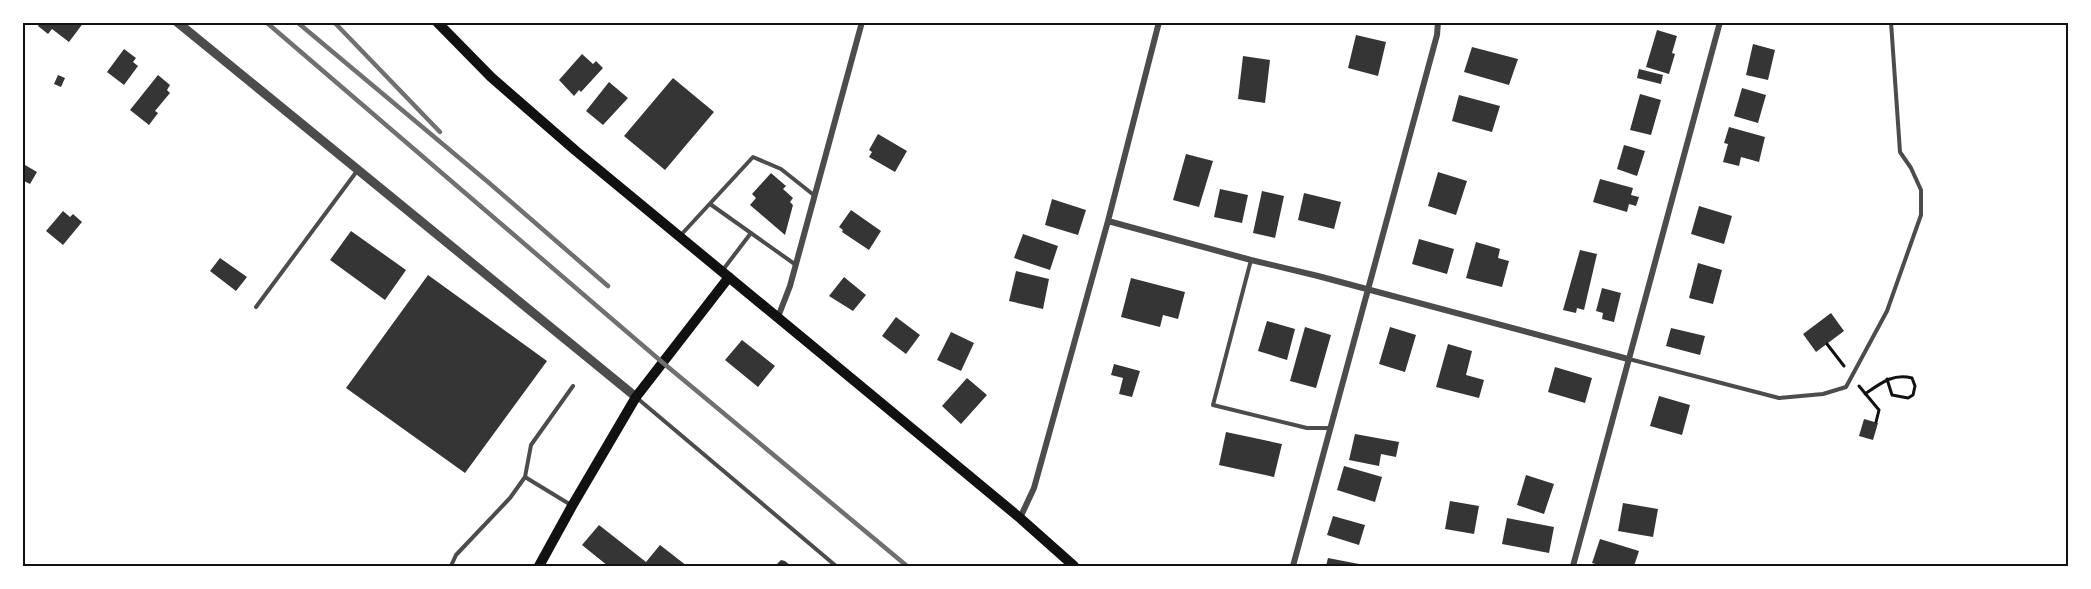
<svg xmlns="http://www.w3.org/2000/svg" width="2091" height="589" font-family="'Work Sans',sans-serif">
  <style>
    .building { fill: #353535 }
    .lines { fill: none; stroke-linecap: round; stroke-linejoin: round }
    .path { stroke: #111; stroke-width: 3 }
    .service { stroke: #4c4c4c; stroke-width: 4 }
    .minor { stroke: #4c4c4c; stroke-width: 6 }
    .tertiary { stroke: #4c4c4c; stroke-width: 9 }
    .secondary { stroke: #111; stroke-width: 10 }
    .rail { stroke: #707070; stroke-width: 4.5 }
    .neatline { fill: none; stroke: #111; stroke-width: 2 }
  </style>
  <rect width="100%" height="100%" fill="#fff"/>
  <path class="building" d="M 40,22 L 84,22 L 69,42 L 52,29 L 48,34 L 38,26 Z
    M 1657,30 L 1677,36 L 1672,53 L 1675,54 L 1669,74 L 1646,67 Z
    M 1356,35 L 1386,42 L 1378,76 L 1348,68 Z
    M 1753,44 L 1775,50 L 1768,80 L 1746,75 Z
    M 1472,47 L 1518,59 L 1509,85 L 1464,72 Z
    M 124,49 L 136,58 L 133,62 L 138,66 L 124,85 L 107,72 Z
    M 582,54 L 593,64 L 596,61 L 603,68 L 581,92 L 579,90 L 574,96 L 559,80 Z
    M 1243,56 L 1270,60 L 1265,103 L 1238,99 Z
    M 1639,69 L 1663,75 L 1661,84 L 1637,78 Z
    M 58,75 L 65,78 L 61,87 L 54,84 Z
    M 158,75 L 170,85 L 167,90 L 170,93 L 155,111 L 158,113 L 149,125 L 130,110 Z
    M 673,78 L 714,112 L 665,170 L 624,136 Z
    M 609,82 L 628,98 L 603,125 L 586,111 Z
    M 1742,88 L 1766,95 L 1758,123 L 1734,116 Z
    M 1640,94 L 1661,100 L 1651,135 L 1630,130 Z
    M 1459,95 L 1500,106 L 1492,132 L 1452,121 Z
    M 1729,127 L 1765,137 L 1759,162 L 1741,157 L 1739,166 L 1723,162 L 1728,144 L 1724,143 Z
    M 878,134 L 907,151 L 895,172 L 869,157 L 872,152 L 869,150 Z
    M 1624,145 L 1645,151 L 1637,176 L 1617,169 Z
    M 1186,154 L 1213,161 L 1199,207 L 1173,200 Z
    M 25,165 L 37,172 L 30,184 L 22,180 L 22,169 Z
    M 1438,172 L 1467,181 L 1456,215 L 1428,206 Z
    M 771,173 L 786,186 L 783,189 L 793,198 L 790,202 L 793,205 L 785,235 L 750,205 L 756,198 L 752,194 Z
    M 1600,179 L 1633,188 L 1631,195 L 1639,197 L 1636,206 L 1629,204 L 1627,212 L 1593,202 Z
    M 1220,189 L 1248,195 L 1242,223 L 1214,217 Z
    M 1262,191 L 1284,196 L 1275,238 L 1253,233 Z
    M 1304,193 L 1341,202 L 1334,229 L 1298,220 Z
    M 1052,199 L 1086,210 L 1078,235 L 1045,225 Z
    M 1699,206 L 1732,216 L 1724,244 L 1691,234 Z
    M 851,210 L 881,231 L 869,250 L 842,232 L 843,230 L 839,227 Z
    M 63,211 L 70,217 L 73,214 L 82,222 L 63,245 L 46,231 Z
    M 351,231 L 406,270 L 385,300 L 330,260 Z
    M 1023,234 L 1058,246 L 1050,270 L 1014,258 Z
    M 1419,239 L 1454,249 L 1447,274 L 1412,264 Z
    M 1476,242 L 1500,249 L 1498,258 L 1509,261 L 1502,287 L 1466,278 Z
    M 1580,250 L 1597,254 L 1584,310 L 1577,308 L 1576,313 L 1563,310 Z
    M 220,258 L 247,277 L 236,291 L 210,271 Z
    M 1698,263 L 1722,270 L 1713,304 L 1689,298 Z
    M 1016,271 L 1049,279 L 1043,309 L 1009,301 Z
    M 428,275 L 547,361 L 465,473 L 346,388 Z
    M 844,277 L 866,295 L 853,311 L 829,296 Z
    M 1131,278 L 1185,292 L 1178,319 L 1163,315 L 1160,327 L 1121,317 Z
    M 1602,288 L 1621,293 L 1614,322 L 1602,319 L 1603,313 L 1596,311 Z
    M 1831,313 L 1844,331 L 1816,352 L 1803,334 Z
    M 896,317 L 920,335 L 906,354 L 882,336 Z
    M 1267,321 L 1295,329 L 1287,360 L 1258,351 Z
    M 1305,327 L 1331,335 L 1316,388 L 1290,381 Z
    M 1390,327 L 1416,335 L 1405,372 L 1379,364 Z
    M 1671,328 L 1705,336 L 1700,355 L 1666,346 Z
    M 951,332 L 974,343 L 961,371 L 937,360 Z
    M 742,340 L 775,366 L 758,387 L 725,360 Z
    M 1448,344 L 1472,351 L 1466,375 L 1484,380 L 1479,398 L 1436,387 Z
    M 1114,364 L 1140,371 L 1132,397 L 1119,394 L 1123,378 L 1111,375 Z
    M 1555,367 L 1592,378 L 1585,403 L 1548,392 Z
    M 967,378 L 987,395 L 961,424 L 942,406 Z
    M 1659,396 L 1690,405 L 1682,435 L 1650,426 Z
    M 1864,419 L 1878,423 L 1873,440 L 1859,436 Z
    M 1226,432 L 1282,444 L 1274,477 L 1219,465 Z
    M 1355,434 L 1399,442 L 1396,457 L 1381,454 L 1379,466 L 1349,460 Z
    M 1344,466 L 1382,477 L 1375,502 L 1337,490 Z
    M 1526,475 L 1554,484 L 1544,514 L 1517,505 Z
    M 1450,501 L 1479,506 L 1474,534 L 1445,529 Z
    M 1623,503 L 1658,509 L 1653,537 L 1618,531 Z
    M 1333,516 L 1365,525 L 1359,545 L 1327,535 Z
    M 1507,518 L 1554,527 L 1549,553 L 1502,544 Z
    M 599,525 L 646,562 L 660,545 L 687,566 L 608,566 L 582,545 Z
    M 1600,539 L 1639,551 L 1634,566 L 1603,566 L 1592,563 Z
    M 1328,558 L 1359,564 L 1358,566 L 1326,566 Z
    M 781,560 L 785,561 L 791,566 L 775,566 Z"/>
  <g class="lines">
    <path class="path" d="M 1827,344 L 1844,366
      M 1859,386 L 1879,410 L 1876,422
      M 1865,394 C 1881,383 1893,373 1912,378 L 1915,386 L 1913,395 L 1908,398 L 1892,395 L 1887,379"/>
    <path class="service" d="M 710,204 L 796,265
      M 680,236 L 753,157 L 781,169 L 815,196
      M 1251,260 L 1213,405 L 1307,428 L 1330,428
      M 722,271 L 751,233
      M 256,307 L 357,171
      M 1629,359 L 1779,398 L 1823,394 L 1846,387 L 1887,311 L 1921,215 L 1921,190 L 1911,168 L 1900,152 L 1891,22
      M 637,398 L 836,566
      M 525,477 L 571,505
      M 451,566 L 456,555 L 510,498 L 525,477 L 531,445 L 573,386"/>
    <path class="minor" d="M 1108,221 L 1251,260 L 1318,276 L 1628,359
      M 778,317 L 790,286 L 862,22
      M 1020,518 L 1034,488 L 1108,221 L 1159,22
      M 1293,566 L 1437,35 L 1438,22
      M 1573,566 L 1720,22"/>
    <path class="tertiary" d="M 177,22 L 636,397"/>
    <path class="secondary" d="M 437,22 L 491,77 L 576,151 L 909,426 L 1020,518 L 1074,566
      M 539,566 L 572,506 L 636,397 L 729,277"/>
    <path class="rail" d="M 266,22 L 662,362 L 907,566
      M 297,22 L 488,182 L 608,286
      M 334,22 L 440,132"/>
  </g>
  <rect width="2091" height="589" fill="none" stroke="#ffffff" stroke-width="48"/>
  <rect x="24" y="24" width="2043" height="541" class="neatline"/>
</svg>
